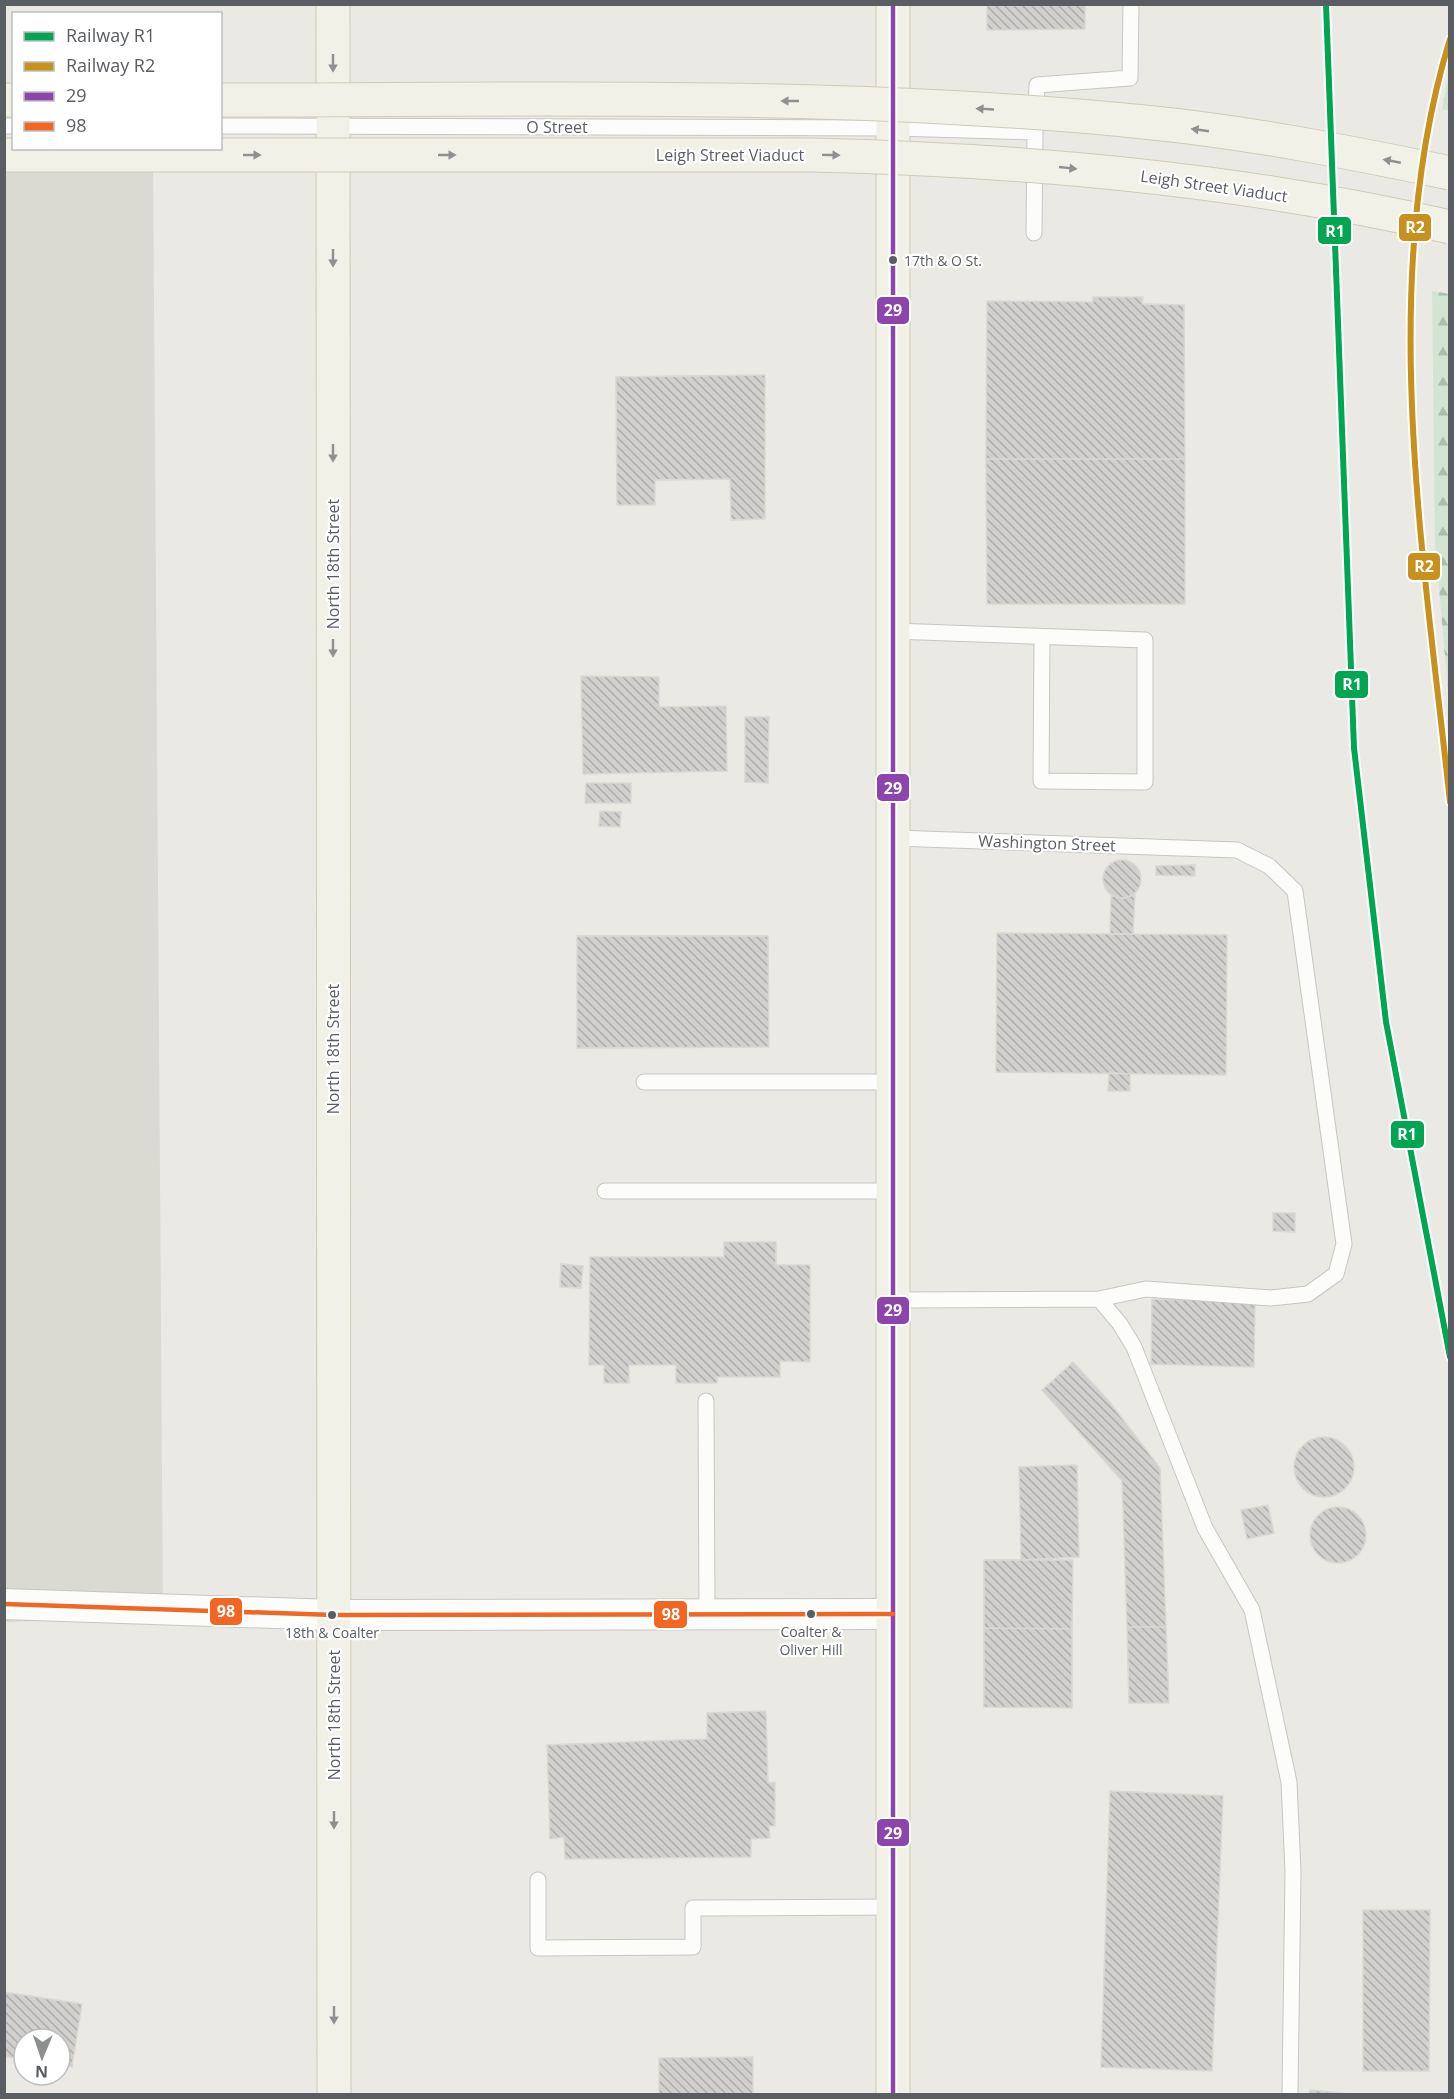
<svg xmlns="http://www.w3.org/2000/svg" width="1454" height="2099" font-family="'Open Sans',sans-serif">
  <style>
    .education { fill: #dad9d2 }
    .green { fill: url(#green-dots) }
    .forest { fill: url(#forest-firs) }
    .building { fill: url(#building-back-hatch); stroke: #d9d8d4; stroke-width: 1.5 }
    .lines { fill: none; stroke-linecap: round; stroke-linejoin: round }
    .lane-casing { stroke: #c6c6c5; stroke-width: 17 }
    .street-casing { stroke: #c6c6c5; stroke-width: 32 }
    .primary-casing { stroke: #d0cbb4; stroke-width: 35 }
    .lane { stroke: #fcfcfb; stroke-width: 15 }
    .street { stroke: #fcfcfb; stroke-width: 30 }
    .primary { stroke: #f2f1e7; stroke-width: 33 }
    .rail-casing { stroke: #e2e2e1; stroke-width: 7 }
    .rail { stroke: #fff; stroke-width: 4.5; stroke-dasharray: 14; stroke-linecap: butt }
    .primary-bridge-casing { stroke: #d0cbb4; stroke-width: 35; stroke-linecap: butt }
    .primary-bridge { stroke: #f2f1e7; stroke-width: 33 }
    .bus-1-casing { stroke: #fff; stroke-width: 9 }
    .bus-2-casing { stroke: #fff; stroke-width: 9 }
    .bus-1 { stroke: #8e44ad; stroke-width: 4.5 }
    .bus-2 { stroke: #f26522; stroke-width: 4.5 }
    .rail-1-casing { stroke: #fff; stroke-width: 10 }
    .rail-2-casing { stroke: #fff; stroke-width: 10 }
    .rail-1 { stroke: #00a651; stroke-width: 6 }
    .rail-2 { stroke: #c8901d; stroke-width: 6 }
    .oneway { fill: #8f9191 }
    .bus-dot { fill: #5a5d62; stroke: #fff; stroke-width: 2 }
    .labels { text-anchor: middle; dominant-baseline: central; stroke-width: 4.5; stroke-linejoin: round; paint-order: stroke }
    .bus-label { font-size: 14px; fill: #5a5d62; stroke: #fff }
    .street-label { font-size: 16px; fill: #5a5d62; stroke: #fff }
    .line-badge { stroke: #fff; stroke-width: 2 }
    .badge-label { font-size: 16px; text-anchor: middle; font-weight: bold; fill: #fff }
  </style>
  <defs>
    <pattern id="green-dots" width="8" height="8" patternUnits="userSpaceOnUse" patternTransform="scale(1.5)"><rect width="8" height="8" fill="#d3e5d2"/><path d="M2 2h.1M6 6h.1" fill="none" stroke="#aebdae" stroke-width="1.8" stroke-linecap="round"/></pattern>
    <pattern id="forest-firs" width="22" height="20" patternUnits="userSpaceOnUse" patternTransform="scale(1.5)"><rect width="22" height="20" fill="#d3e5d2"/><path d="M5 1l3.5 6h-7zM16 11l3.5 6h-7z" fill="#aebdae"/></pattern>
    <pattern id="building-back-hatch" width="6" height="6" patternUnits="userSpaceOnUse" patternTransform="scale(1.5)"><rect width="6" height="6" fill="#d1d0ce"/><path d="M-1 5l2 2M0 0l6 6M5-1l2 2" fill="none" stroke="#adacab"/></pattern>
  </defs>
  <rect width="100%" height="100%" fill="#eae9e4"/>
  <path class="education" d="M 4,155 L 153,155 L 163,1617 L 5,1622 Z"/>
  <path class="green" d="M 1449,75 L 1450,111 L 1449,111 L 1442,109 Z"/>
  <path class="forest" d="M 1432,291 L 1450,294 L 1449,703 L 1435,542 Z"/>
  <path class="building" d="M 987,4 L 1085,4 L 1085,29 L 987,30 Z
    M 1093,297 L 1143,297 L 1142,304 L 1184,305 L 1185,459 L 986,459 L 987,301 L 1093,302 Z
    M 765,375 L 765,519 L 731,520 L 730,479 L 655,480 L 655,505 L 617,505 L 616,377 Z
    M 986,459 L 1185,459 L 1185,604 L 987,604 Z
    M 581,676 L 659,677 L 659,707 L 726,706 L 727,771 L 583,774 Z
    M 745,717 L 769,717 L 768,783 L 745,782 Z
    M 586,783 L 631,783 L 631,803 L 585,803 Z
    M 600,811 L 621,812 L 620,827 L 599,826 Z
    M1103 879a19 19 0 1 1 38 0a19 19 0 1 1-38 0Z
    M 1195,865 L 1195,876 L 1156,875 L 1156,866 Z
    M 1135,894 L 1133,934 L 1110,934 L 1111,895 L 1123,899 Z
    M 997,933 L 1227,935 L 1226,1075 L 996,1072 Z
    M 577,936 L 768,936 L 769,1047 L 577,1048 Z
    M 1109,1073 L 1130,1074 L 1130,1091 L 1108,1091 Z
    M 1273,1213 L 1295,1213 L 1295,1232 L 1273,1231 Z
    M 724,1242 L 776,1242 L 776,1265 L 810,1265 L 810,1362 L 780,1361 L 780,1377 L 717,1377 L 717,1383 L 676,1383 L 676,1365 L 629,1365 L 629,1383 L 604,1383 L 604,1365 L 589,1365 L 590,1257 L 724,1257 Z
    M 561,1264 L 583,1266 L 581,1288 L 560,1287 Z
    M 1152,1299 L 1255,1302 L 1254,1367 L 1151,1364 Z
    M 1073,1362 L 1109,1401 L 1160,1468 L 1166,1627 L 1127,1627 L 1122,1481 L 1042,1390 Z
    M1294 1467a30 30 0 1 1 60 0a30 30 0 1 1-60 0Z
    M 1077,1465 L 1079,1557 L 1021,1560 L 1019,1467 Z
    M 1268,1505 L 1274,1533 L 1247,1539 L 1241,1510 Z
    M1310 1535a28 28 0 1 1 56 0a28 28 0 1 1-56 0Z
    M 984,1560 L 1073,1560 L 1072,1629 L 984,1628 Z
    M 1127,1627 L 1166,1627 L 1169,1703 L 1129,1703 Z
    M 984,1628 L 1072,1629 L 1072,1708 L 984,1707 Z
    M 766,1711 L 768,1783 L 775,1782 L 775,1826 L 769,1826 L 770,1838 L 751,1839 L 751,1857 L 565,1859 L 564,1837 L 550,1839 L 547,1745 L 707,1739 L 707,1713 Z
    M 1110,1791 L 1223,1796 L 1212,2071 L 1101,2067 Z
    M 1363,1910 L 1430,1910 L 1429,2071 L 1363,2071 Z
    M 4,1992 L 82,2004 L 72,2067 L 60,2065 L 60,2039 L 24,2039 L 24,2060 L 4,2056 Z
    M 753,2057 L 753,2094 L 659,2094 L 659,2058 Z
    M 1310,2090 L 1350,2094 L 1309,2094 Z"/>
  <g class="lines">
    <g class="lane-casing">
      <path id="lane" d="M 4,126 L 14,126
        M 220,126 L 893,128 L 1035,132 L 1037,85 L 1130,78 L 1131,4
        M 1034,233 L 1035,132
        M 893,631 L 1145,640 L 1145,782 L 1041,781 L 1042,637
        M 893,838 L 1237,850 L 1269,866 L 1295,891 L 1344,1244 L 1336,1274 L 1308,1294 L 1271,1298 L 1146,1289 L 1099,1299
        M 644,1082 L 894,1082
        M 605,1191 L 893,1191
        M 893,1300 L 1099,1299 L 1120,1324 L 1134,1347 L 1205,1528 L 1252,1610 L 1289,1782 L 1293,1871 L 1290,2094
        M 706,1401 L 707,1614
        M 538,1880 L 538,1948 L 693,1947 L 693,1908 L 893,1907"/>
    </g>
    <g class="street-casing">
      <path id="street" d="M 4,1604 L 334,1615 L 893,1614"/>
    </g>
    <g class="primary-casing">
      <path id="primary" d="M 333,4 L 334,2094
        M 893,4 L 893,2094
        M 4,100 L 14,100"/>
    </g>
    <use href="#lane" class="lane"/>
    <use href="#street" class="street"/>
    <use href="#primary" class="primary"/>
    <g class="rail-casing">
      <path id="rail" d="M 1450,39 C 1376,280 1424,556 1450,802"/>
    </g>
    <use href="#rail" class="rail"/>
    <g class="primary-bridge-casing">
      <path id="primary-bridge" d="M 220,100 C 528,100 837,91 1144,122 C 1246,132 1349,152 1450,173
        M 4,155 L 813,155 C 1026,160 1240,179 1450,227"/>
    </g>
    <use href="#primary-bridge" class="primary-bridge"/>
    <g class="bus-1-casing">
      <path id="bus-1" d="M 893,4 L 893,2094"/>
    </g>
    <g class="bus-2-casing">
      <path id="bus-2" d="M 4,1604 L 334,1615 L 893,1614"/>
    </g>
    <use href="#bus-1" class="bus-1"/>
    <use href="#bus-2" class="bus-2"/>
    <g class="rail-1-casing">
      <path id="rail-1" d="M 1326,4 L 1354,748 L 1386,1022 L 1450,1357"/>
    </g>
    <g class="rail-2-casing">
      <path id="rail-2" d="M 1450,39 C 1376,280 1424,556 1450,802"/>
    </g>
    <use href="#rail-1" class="rail-1"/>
    <use href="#rail-2" class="rail-2"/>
  </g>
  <defs><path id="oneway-solid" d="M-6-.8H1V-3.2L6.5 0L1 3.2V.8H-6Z" transform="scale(1.5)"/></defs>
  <g class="oneway">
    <use href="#oneway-solid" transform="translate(333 63) rotate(90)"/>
    <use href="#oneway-solid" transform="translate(790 101) rotate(-180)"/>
    <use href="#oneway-solid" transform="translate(985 109) rotate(-177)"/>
    <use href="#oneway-solid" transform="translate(1200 130) rotate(-172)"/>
    <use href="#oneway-solid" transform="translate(252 155)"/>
    <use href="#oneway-solid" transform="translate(447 155)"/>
    <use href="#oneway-solid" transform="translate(831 155) rotate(1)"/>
    <use href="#oneway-solid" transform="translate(1392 161) rotate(-169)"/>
    <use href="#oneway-solid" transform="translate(1068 168) rotate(6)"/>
    <use href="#oneway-solid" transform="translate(333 258) rotate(90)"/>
    <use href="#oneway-solid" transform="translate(333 453) rotate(90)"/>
    <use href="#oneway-solid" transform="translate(333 648) rotate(90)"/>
    <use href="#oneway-solid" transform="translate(334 1820) rotate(90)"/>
    <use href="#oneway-solid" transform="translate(334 2015) rotate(90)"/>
  </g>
  <g class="bus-dot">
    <circle cx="893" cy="260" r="5"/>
    <circle cx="811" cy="1614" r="5"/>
    <circle cx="332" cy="1615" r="5"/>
  </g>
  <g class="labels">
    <g class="bus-label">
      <text x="904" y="260" text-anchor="start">17th &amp; O St.</text>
      <text x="811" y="1631">Coalter &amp;<tspan x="811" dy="18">Oliver Hill</tspan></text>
      <text x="332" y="1632">18th &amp; Coalter</text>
    </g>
    <g class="street-label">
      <text x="557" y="127">O Street</text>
      <text x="730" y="155">Leigh Street Viaduct</text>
      <text transform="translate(1214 186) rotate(8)">Leigh Street Viaduct</text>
      <text transform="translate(333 564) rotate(-90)">North 18th Street</text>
      <text transform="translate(1047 843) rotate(2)">Washington Street</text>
      <text transform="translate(333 1049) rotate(-90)">North 18th Street</text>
      <text transform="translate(334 1715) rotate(-90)">North 18th Street</text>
    </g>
  </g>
  <g class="line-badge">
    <rect x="1398" y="213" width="34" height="29" rx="6" fill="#c8901d"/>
    <rect x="1317" y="216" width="35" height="29" rx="6" fill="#00a651"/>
    <rect x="876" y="296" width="34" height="29" rx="6" fill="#8e44ad"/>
    <rect x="1407" y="552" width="34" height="29" rx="6" fill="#c8901d"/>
    <rect x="1334" y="670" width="35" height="29" rx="6" fill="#00a651"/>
    <rect x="876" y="773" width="34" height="29" rx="6" fill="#8e44ad"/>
    <rect x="1390" y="1120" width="35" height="29" rx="6" fill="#00a651"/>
    <rect x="876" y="1296" width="34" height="29" rx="6" fill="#8e44ad"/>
    <rect x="209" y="1597" width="34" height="29" rx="6" fill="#f26522"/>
    <rect x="653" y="1600" width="35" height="29" rx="6" fill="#f26522"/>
    <rect x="876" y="1818" width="34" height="29" rx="6" fill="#8e44ad"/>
  </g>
  <g class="badge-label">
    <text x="1415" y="233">R2</text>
    <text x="1335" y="237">R1</text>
    <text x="893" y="316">29</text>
    <text x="1424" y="572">R2</text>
    <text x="1352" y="690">R1</text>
    <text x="893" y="794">29</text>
    <text x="1407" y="1140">R1</text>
    <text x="893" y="1316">29</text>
    <text x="226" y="1617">98</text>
    <text x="671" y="1620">98</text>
    <text x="893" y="1839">29</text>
  </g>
  <rect width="1454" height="2099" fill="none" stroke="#5a5d62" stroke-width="12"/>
  <rect x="12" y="12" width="210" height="138" fill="#ffffff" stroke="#bdbec0" stroke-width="1.5"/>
  <rect x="24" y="32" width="30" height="9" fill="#00a651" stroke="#bdbec0" stroke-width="1.5"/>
  <text x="66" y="42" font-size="18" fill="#5a5d62">Railway R1</text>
  <rect x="24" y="62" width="30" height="9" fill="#c8901d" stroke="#bdbec0" stroke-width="1.5"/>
  <text x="66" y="72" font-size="18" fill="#5a5d62">Railway R2</text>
  <rect x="24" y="92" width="30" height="9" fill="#8e44ad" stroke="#bdbec0" stroke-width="1.5"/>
  <text x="66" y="102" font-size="18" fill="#5a5d62">29</text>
  <rect x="24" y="122" width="30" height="9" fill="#f26522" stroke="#bdbec0" stroke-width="1.5"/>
  <text x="66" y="132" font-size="18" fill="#5a5d62">98</text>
  <g transform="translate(42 2057) rotate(182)"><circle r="28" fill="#ffffff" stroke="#bdbec0" stroke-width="1.5"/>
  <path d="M0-4.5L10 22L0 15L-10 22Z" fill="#8c8e90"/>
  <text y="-9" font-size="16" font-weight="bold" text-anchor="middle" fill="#5a5d62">N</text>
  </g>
</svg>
